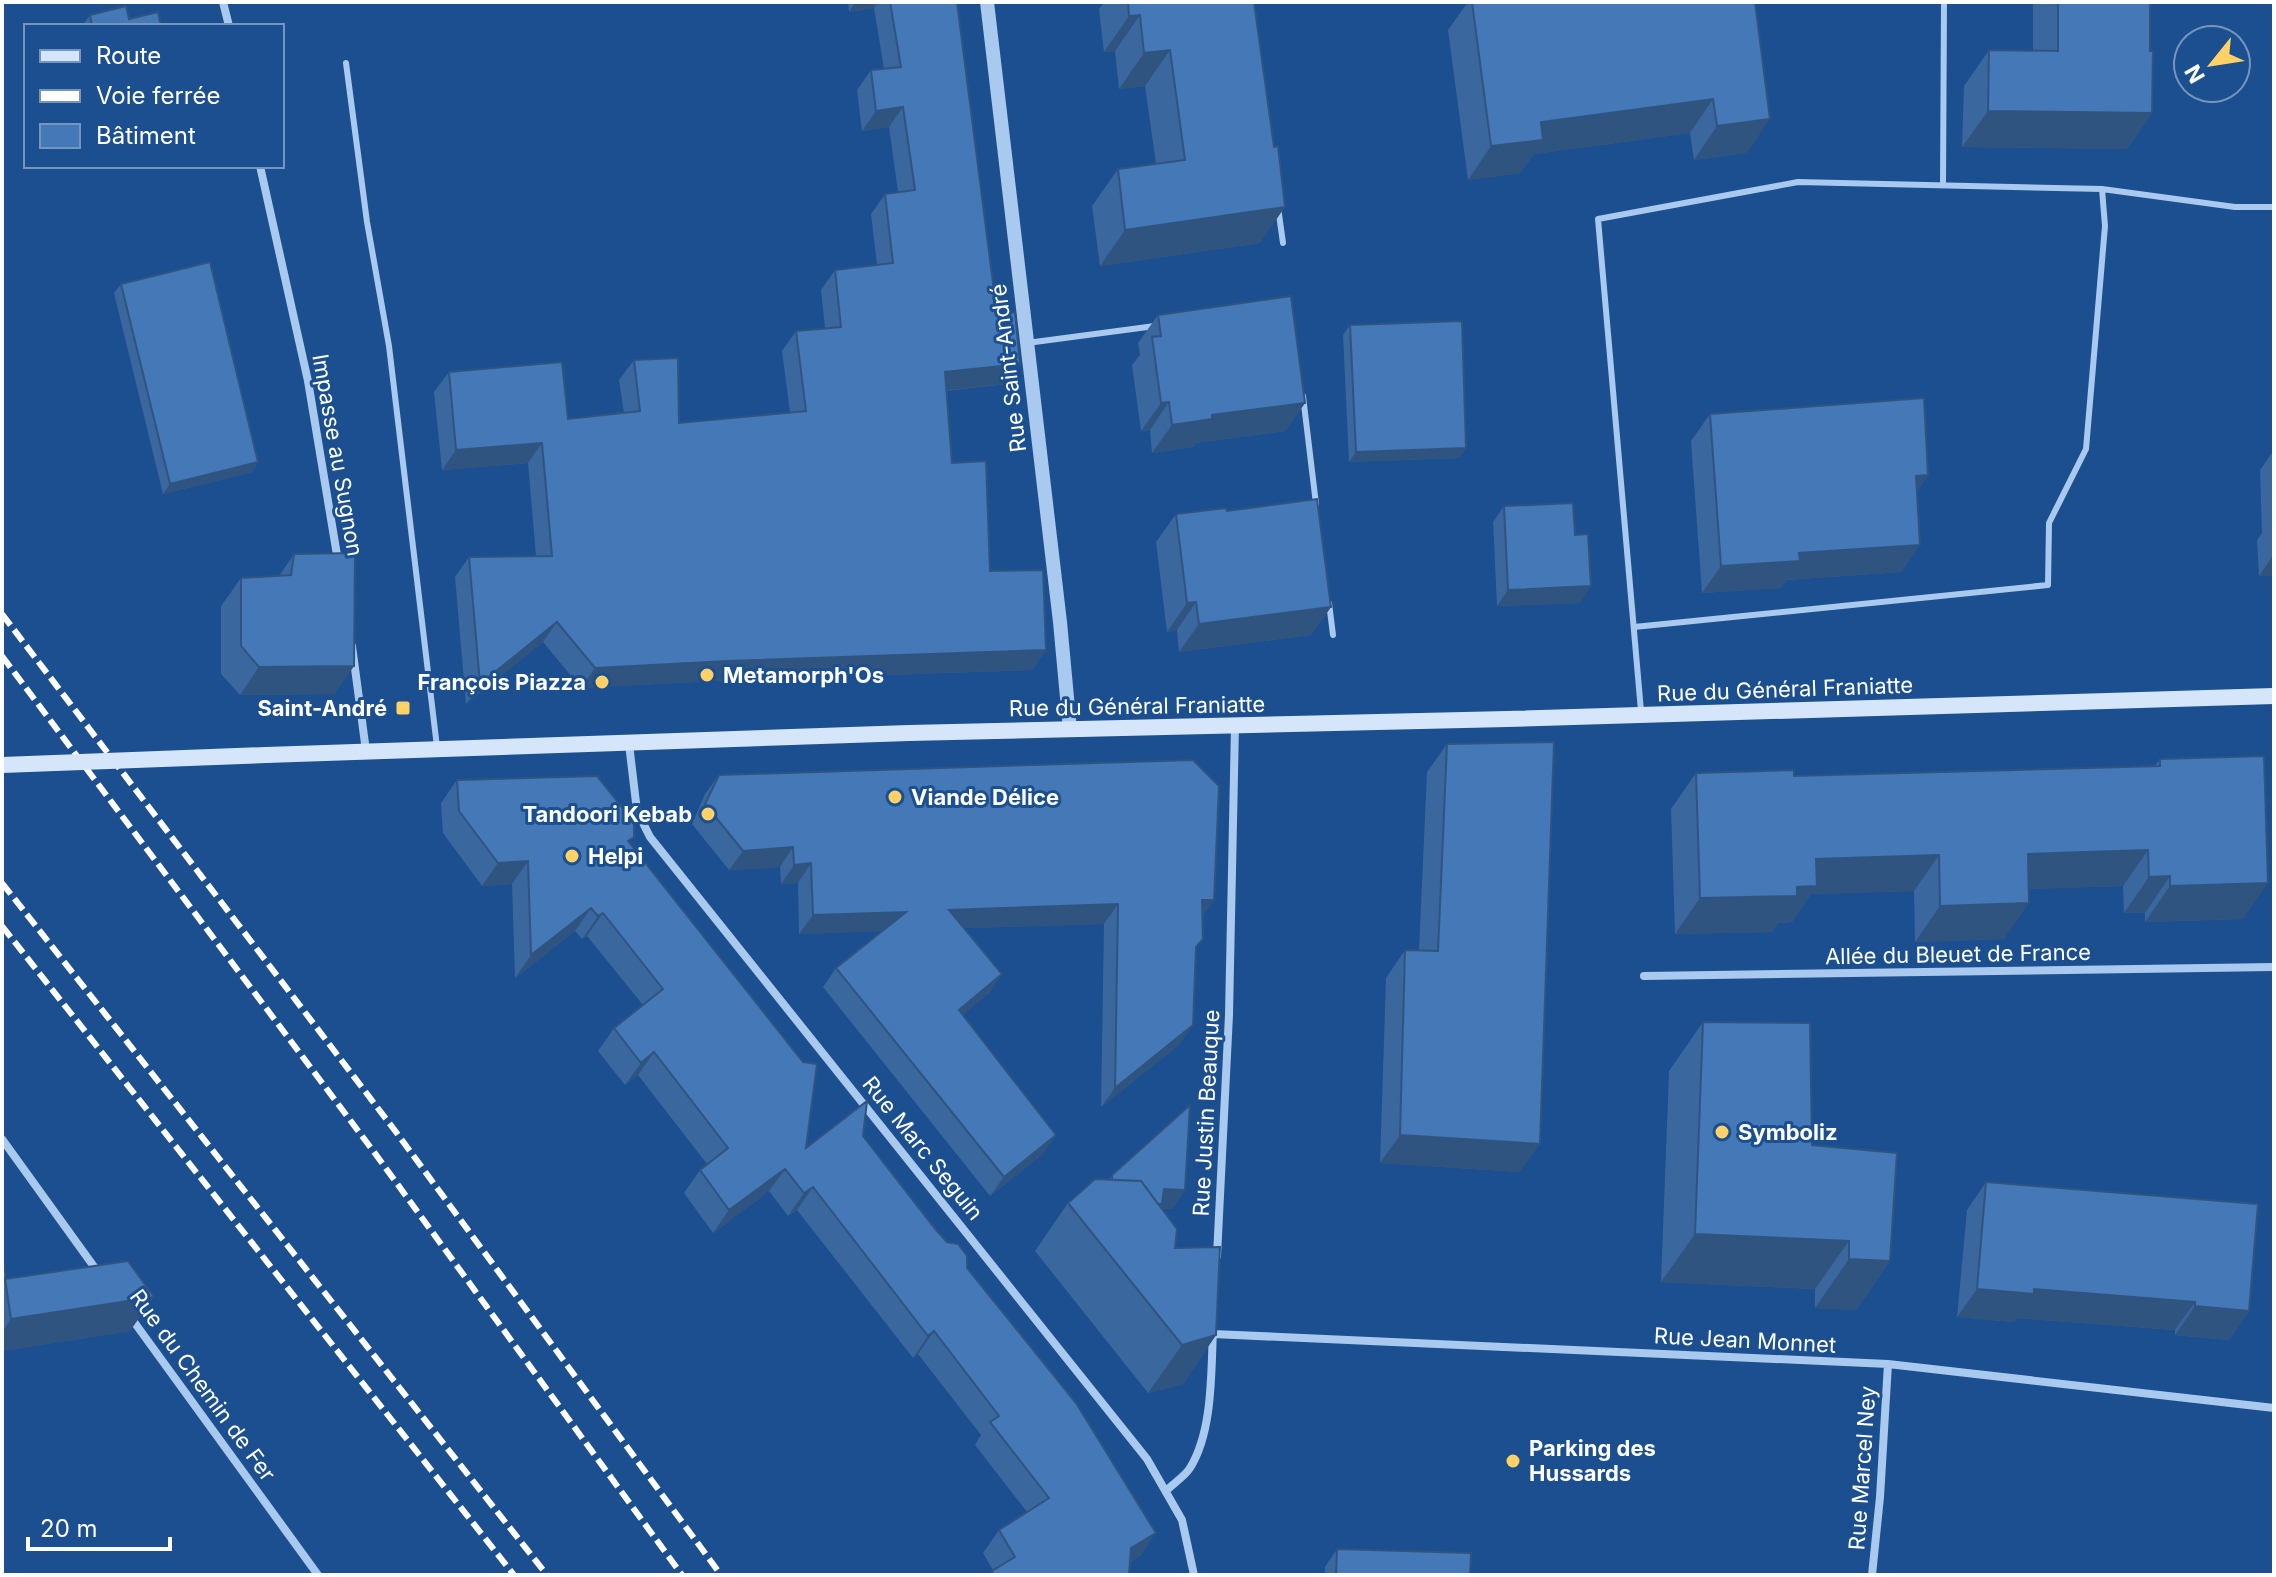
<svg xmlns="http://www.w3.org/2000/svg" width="2276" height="1577" font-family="Inter,sans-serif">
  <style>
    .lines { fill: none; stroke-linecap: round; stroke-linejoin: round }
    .service { stroke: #a9c9ee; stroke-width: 6 }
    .minor { stroke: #a9c9ee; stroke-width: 8 }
    .tertiary { stroke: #a9c9ee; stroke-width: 14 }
    .secondary { stroke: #d6e6fa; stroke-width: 16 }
    .rail { stroke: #fff; stroke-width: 6; stroke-dasharray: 14 6; stroke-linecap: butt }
    .secondary-bridge { stroke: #d6e6fa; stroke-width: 16 }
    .wall { fill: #3a679d }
    .shaded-wall { fill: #305480 }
    .building { fill: #4478b7; stroke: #305480; stroke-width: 2 }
    .poi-dot { fill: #ffd166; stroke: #1b4f8f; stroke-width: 3 }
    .labels { text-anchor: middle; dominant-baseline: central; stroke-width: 6; stroke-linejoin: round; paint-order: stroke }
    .street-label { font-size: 22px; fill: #fff; stroke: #1b4f8f }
    .poi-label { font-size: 22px; font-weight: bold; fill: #fff; stroke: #1b4f8f; text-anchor: start }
  </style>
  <rect width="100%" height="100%" fill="#1b4f8f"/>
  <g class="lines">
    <path class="service" d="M 346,63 L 367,222 L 389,346 L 437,747
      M 1943,184 L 1944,2
      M 2102,189 L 2235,207 L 2274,207
      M 1278,207 L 1283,243
      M 1027,343 L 1155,326
      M 1303,396 L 1316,504
      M 1329,603 L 1333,635
      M 1634,627 L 2048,585 L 2049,523 L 2086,449 L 2105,226 L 2102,189 L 1798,182 L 1598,219 L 1641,711"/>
    <path class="minor" d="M 223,2 L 229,26
      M 260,166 L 308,381 L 338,561
      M 352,646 L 366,751
      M 629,744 L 637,811 L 650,837 L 1147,1459 L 1182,1520 L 1194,1575
      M 1644,976 L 2274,967
      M 2,1139 L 100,1275
      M 1217,1256 L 1229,1015 L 1235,726
      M 129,1315 L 318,1575
      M 1213,1334 L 1888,1364 L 2274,1408
      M 1167,1490 C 1174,1483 1185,1476 1190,1468 C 1213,1431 1211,1372 1213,1330
      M 1872,1575 L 1880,1497 L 1888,1364"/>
    <path class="tertiary" d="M 987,2 L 1060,622 L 1070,730"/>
    <path class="secondary" d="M 266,755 L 909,733 L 1507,719 L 2274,696"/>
    <path class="rail" d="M 2,614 L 396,1132 L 721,1575
      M 2,656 L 374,1152 L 682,1575
      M 2,883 L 547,1575
      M 2,926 L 514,1575"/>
    <path class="secondary-bridge" d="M 2,765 L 266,755"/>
  </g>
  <path class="wall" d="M 848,2 L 957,2 L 997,314 L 1020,364 L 1006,384 L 946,391 L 952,463 L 990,571 L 1046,650 L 1032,670 L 714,681 L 581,688 L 543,642 L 466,704 L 455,577 L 469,557 L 536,556 L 528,463 L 442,470 L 434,392 L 449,372 L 568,419 L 624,413 L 619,380 L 634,360 L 679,423 L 790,413 L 782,351 L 796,331 L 825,328 L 821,290 L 835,270 L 877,265 L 871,214 L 885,194 L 898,192 L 889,127 L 862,131 L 857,90 L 871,70 L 884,69 L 874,8 L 849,12 Z
    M 1104,2 L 1254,2 L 1260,243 L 1100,266 L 1092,206 L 1118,169 L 1156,164 L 1145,86 L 1119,89 L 1115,51 L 1104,52 L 1099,9 Z
    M 1468,2 L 1755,2 L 1747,153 L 1694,160 L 1690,133 L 1534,154 L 1520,173 L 1468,180 L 1448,30 Z
    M 2033,2 L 2150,2 L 2150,51 L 2152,113 L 2127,149 L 1962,147 L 1964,86 L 1989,50 L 2033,51 Z
    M 90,15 L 129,19 L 161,26 L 82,26 Z
    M 121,284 L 258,462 L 252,472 L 163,494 L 114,293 Z
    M 1158,315 L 1305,403 L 1285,431 L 1196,443 L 1193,447 L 1152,453 L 1150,430 L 1141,431 L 1132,365 L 1140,355 L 1138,343 Z
    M 1350,325 L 1466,448 L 1459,458 L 1349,462 L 1343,335 Z
    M 1710,414 L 1928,475 L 1917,491 L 1920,545 L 1901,572 L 1786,580 L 1781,588 L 1702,593 L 1691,441 Z
    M 2274,450 L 2274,576 L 2259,576 L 2257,540 L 2262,533 L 2260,470 Z
    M 1504,506 L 1580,603 L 1497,606 L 1493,522 Z
    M 1227,511 L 1331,607 L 1311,635 L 1179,652 L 1177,630 L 1167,632 L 1156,542 L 1176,514 Z
    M 294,554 L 354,666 L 334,694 L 240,695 L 221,674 L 221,606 L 241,578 L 279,576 Z
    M 1447,744 L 1520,1172 L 1380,1163 L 1386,978 L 1405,950 L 1419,950 L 1427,772 Z
    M 2160,759 L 2243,919 L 2145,922 L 2145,913 L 2124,913 L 2123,886 L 2028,889 L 2004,939 L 1915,942 L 1914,891 L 1811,894 L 1792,922 L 1778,923 L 1772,932 L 1675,934 L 1671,809 L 1696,773 L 1794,776 L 2155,766 Z
    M 719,775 L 1214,900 L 1202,917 L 1180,1044 L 1101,1107 L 1104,924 L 964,928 L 1002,974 L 989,993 L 962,1015 L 1043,1154 L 990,1196 L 823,987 L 836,968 L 881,931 L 799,934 L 798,883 L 781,884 L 780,867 L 729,870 L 692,824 L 705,794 Z
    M 457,780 L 629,843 L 806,1148 L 863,1136 L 967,1268 L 1141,1555 L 1130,1562 L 1129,1575 L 989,1575 L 993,1570 L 983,1553 L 999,1530 L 1027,1512 L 975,1445 L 981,1435 L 918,1354 L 913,1358 L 797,1210 L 788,1216 L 769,1191 L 713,1233 L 684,1193 L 700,1170 L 707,1164 L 638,1075 L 625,1085 L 598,1051 L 614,1028 L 643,1005 L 587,936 L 582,939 L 575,931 L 515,978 L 512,884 L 482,886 L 443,833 L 441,803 Z
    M 1703,1022 L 1812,1145 L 1890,1261 L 1856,1310 L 1815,1308 L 1815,1289 L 1661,1282 L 1669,1071 Z
    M 1112,1175 L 1185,1190 L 1172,1209 L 1162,1209 L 1175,1248 L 1216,1335 L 1183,1384 L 1148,1393 L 1035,1251 L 1068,1203 L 1109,1180 Z
    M 1986,1182 L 2249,1311 L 2229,1340 L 2175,1335 L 2175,1330 L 2017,1318 L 2014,1322 L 1957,1317 L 1967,1210 Z
    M 5,1279 L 130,1331 L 2,1351 L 2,1283 Z
    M 1337,1549 L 1470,1575 L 1325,1575 L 1325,1567 Z"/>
  <path class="shaded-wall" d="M 855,2 L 878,2 L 874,8 L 849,12 Z
    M 1140,15 L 1115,51 L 1104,52 L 1129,16 Z
    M 1170,50 L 1145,86 L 1119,89 L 1144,53 Z
    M 1713,99 L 1690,133 L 1534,154 L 1520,173 L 1468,180 L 1491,146 L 1541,122 Z
    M 903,107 L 889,127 L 862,131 L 876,111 Z
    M 1988,111 L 2152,113 L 2127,149 L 1962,147 Z
    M 1770,119 L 1747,153 L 1694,160 L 1717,126 Z
    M 1285,207 L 1260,243 L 1100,266 L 1125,230 Z
    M 1020,364 L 1006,384 L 931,392 L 945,372 Z
    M 1169,402 L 1150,430 L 1141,431 L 1161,403 Z
    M 1305,403 L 1285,431 L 1196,443 L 1193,447 L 1152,453 L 1172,425 L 1212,415 Z
    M 542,443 L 528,463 L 442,470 L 456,450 Z
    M 1466,448 L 1459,458 L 1349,462 L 1356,452 Z
    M 258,462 L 252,472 L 163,494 L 170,484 Z
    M 1928,475 L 1909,502 L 1916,476 Z
    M 1920,545 L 1901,572 L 1786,580 L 1781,588 L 1702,593 L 1721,566 L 1799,553 Z
    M 2274,554 L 2274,576 L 2259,576 Z
    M 1591,586 L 1580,603 L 1497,606 L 1508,590 Z
    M 1196,602 L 1177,630 L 1167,632 L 1187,603 Z
    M 1331,607 L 1311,635 L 1179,652 L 1199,624 Z
    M 557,622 L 543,642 L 466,704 L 480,684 Z
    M 1046,650 L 1032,670 L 714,681 L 581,688 L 595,668 L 728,661 Z
    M 354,666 L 334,694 L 240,695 L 259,667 Z
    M 793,847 L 780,867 L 729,870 L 743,851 Z
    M 2148,850 L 2123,886 L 2003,890 L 2028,854 Z
    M 1939,855 L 1914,891 L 1811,894 L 1792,922 L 1778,923 L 1772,932 L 1675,934 L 1700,898 L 1816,859 Z
    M 528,861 L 512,884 L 482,886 L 498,863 Z
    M 811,863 L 798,883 L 781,884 L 794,865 Z
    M 2170,876 L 2145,913 L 2124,913 L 2149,877 Z
    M 2268,883 L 2243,919 L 2145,922 L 2170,886 Z
    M 1202,900 L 1214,900 L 1201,919 Z
    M 2029,903 L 2004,939 L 1915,942 L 1940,906 Z
    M 1118,904 L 1104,924 L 935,929 L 949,910 Z
    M 591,908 L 575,931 L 515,978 L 531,955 Z
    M 906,912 L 892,931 L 799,934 L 813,915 Z
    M 603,913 L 587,936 L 582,939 L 598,916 Z
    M 1002,974 L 989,993 L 945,1030 L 959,1010 Z
    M 1193,1025 L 1180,1044 L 1101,1107 L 1115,1088 Z
    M 654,1052 L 638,1075 L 625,1085 L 641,1063 Z
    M 1056,1135 L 1043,1154 L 990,1196 L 1004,1177 Z
    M 1400,1135 L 1540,1144 L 1520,1172 L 1380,1163 Z
    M 785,1169 L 769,1191 L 713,1233 L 729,1210 Z
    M 813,1187 L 797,1210 L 788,1216 L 804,1193 Z
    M 1164,1189 L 1185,1190 L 1172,1209 L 1158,1209 L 1148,1223 Z
    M 1695,1234 L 1849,1241 L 1815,1289 L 1661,1282 Z
    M 1849,1259 L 1890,1261 L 1856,1310 L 1815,1308 Z
    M 1977,1289 L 2034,1289 L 2195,1302 L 2175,1330 L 2017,1318 L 2014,1322 L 1957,1317 Z
    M 154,1297 L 130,1331 L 2,1351 L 2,1332 L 11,1319 Z
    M 2195,1306 L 2249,1311 L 2229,1340 L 2175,1335 Z
    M 934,1331 L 918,1354 L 913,1358 L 928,1336 Z
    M 1216,1335 L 1183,1384 L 1148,1393 L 1182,1345 Z
    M 1156,1533 L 1141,1555 L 1116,1570 L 1131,1548 Z"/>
  <path class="building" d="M 890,2 L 957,2 L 997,314 L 1015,312 L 1020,364 L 945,372 L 952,463 L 986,461 L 990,571 L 1043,570 L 1046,650 L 728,661 L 595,668 L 557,622 L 480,684 L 469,557 L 552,556 L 542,443 L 456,450 L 449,372 L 562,362 L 568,419 L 640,411 L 634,360 L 678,358 L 679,423 L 806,411 L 796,331 L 841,327 L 835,270 L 893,263 L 885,194 L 915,190 L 903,107 L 876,111 L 871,70 L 901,67 Z
    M 1128,2 L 1254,2 L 1274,147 L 1278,146 L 1285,207 L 1125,230 L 1118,169 L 1185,160 L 1170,50 L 1144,53 L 1140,15 L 1129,16 Z
    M 1472,2 L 1755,2 L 1770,119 L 1717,126 L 1713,99 L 1541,122 L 1543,140 L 1491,146 Z
    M 2058,2 L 2150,2 L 2150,51 L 2153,51 L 2152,113 L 1988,111 L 1989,50 L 2058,51 Z
    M 126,6 L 129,19 L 158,12 L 161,26 L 92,26 L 90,15 Z
    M 210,262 L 258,462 L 170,484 L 121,284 Z
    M 1291,296 L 1305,403 L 1212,415 L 1212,419 L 1172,425 L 1169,402 L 1161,403 L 1152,337 L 1161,336 L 1158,315 Z
    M 1462,321 L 1466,448 L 1356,452 L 1350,325 Z
    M 1924,398 L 1928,475 L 1916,476 L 1920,545 L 1799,553 L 1800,561 L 1721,566 L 1710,414 Z
    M 1317,499 L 1331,607 L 1199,624 L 1196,602 L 1187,603 L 1176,514 L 1226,508 L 1227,511 Z
    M 1573,503 L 1575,535 L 1588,534 L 1591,586 L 1508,590 L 1504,506 Z
    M 355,553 L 354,666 L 259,667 L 241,646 L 241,578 L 291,575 L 294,554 Z
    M 1554,742 L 1540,1144 L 1400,1135 L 1405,950 L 1438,951 L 1447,744 Z
    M 2264,756 L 2268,883 L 2170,886 L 2170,876 L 2149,877 L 2148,850 L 2028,854 L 2029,903 L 1940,906 L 1939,855 L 1816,859 L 1817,886 L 1797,887 L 1797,896 L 1700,898 L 1696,773 L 1794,770 L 1794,776 L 2160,766 L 2160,759 Z
    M 1193,760 L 1219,786 L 1214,900 L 1202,900 L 1203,939 L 1196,947 L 1193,1025 L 1115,1088 L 1118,904 L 949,910 L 1002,974 L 959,1010 L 1056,1135 L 1004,1177 L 836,968 L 906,912 L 813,915 L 811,863 L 794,865 L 793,847 L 743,851 L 705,804 L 719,775 Z
    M 597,776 L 634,822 L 634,837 L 628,841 L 803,1062 L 817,1064 L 806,1148 L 867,1101 L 863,1136 L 936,1230 L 947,1242 L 958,1244 L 967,1256 L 967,1268 L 1076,1403 L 1156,1533 L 1131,1548 L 1129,1575 L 994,1575 L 992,1571 L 1015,1557 L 999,1530 L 1049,1498 L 990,1422 L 999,1416 L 934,1331 L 928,1336 L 813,1187 L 804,1193 L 785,1169 L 729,1210 L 700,1170 L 728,1148 L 654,1052 L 641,1063 L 614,1028 L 663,989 L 603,913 L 598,916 L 591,908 L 531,955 L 528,861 L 498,863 L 459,811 L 457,780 Z
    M 1703,1022 L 1810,1023 L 1812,1145 L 1897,1153 L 1890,1261 L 1849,1259 L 1849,1241 L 1695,1234 Z
    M 1190,1105 L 1185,1190 L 1164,1189 L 1162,1204 L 1158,1204 L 1141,1181 L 1112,1180 L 1112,1175 Z
    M 1095,1179 L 1141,1181 L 1177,1229 L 1175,1248 L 1220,1247 L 1216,1335 L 1182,1345 L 1068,1203 Z
    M 1986,1182 L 2258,1204 L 2249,1311 L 2195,1306 L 2195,1302 L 2034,1289 L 2034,1294 L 1977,1289 Z
    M 2,1254 L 6,1277 L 2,1278 Z
    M 128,1261 L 154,1297 L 11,1319 L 5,1279 Z
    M 1337,1549 L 1471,1553 L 1470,1575 L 1336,1575 Z"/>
  <g class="poi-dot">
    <circle cx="707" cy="675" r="8"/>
    <circle cx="602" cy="682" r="8"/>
    <rect x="395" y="700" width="16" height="16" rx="4"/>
    <circle cx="895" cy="797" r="8"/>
    <circle cx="708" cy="814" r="8"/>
    <circle cx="572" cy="856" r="8"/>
    <circle cx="1722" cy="1132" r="8"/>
    <circle cx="1513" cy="1461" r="8"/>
  </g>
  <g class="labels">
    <g class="street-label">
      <text transform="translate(1008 368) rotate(-97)">Rue Saint-André</text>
      <text transform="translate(338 455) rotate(80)">Impasse au Sugnon</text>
      <text transform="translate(1785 689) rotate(-2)">Rue du Général Franiatte</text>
      <text transform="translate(1137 706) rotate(-1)">Rue du Général Franiatte</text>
      <text transform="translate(1958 954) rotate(-1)">Allée du Bleuet de France</text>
      <text transform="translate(1206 1113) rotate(-87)">Rue Justin Beauque</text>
      <text transform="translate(923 1148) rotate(51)">Rue Marc Seguin</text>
      <text transform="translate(1745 1340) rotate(3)">Rue Jean Monnet</text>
      <text transform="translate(203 1385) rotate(54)">Rue du Chemin de Fer</text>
      <text transform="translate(1862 1468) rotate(-86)">Rue Marcel Ney</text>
    </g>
    <g class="poi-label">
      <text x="723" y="675">Metamorph'Os</text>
      <text x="586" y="682" text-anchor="end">François Piazza</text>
      <text x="387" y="708" text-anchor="end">Saint-André</text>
      <text x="911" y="797">Viande Délice</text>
      <text x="692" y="814" text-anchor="end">Tandoori Kebab</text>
      <text x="588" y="856">Helpi</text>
      <text x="1738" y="1132">Symboliz</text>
      <text x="1529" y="1448">Parking des<tspan x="1529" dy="25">Hussards</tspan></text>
    </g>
  </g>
  <rect width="2276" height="1577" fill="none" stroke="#ffffff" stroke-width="8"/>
  <rect x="24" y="24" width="260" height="144" fill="#1b4f8f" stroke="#7695bc" stroke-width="2"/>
  <rect x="40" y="50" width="40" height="12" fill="#d6e6fa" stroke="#7695bc" stroke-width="2"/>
  <text x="96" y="64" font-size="24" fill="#ffffff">Route</text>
  <rect x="40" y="90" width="40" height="12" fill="#ffffff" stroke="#7695bc" stroke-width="2"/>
  <text x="96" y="104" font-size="24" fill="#ffffff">Voie ferrée</text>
  <rect x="40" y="124" width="40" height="24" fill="#4478b7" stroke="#7695bc" stroke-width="2"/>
  <text x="96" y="144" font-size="24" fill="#ffffff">Bâtiment</text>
  <g transform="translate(2212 64) rotate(240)"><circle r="38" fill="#1b4f8f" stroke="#7695bc" stroke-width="2"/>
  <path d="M0-6L14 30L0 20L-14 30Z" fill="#ffd166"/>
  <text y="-12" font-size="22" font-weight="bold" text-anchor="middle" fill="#ffffff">N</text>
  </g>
  <path d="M28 1537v12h142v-12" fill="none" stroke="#ffffff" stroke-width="4"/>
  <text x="40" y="1537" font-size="24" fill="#ffffff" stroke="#1b4f8f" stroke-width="6" paint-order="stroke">20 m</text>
</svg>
